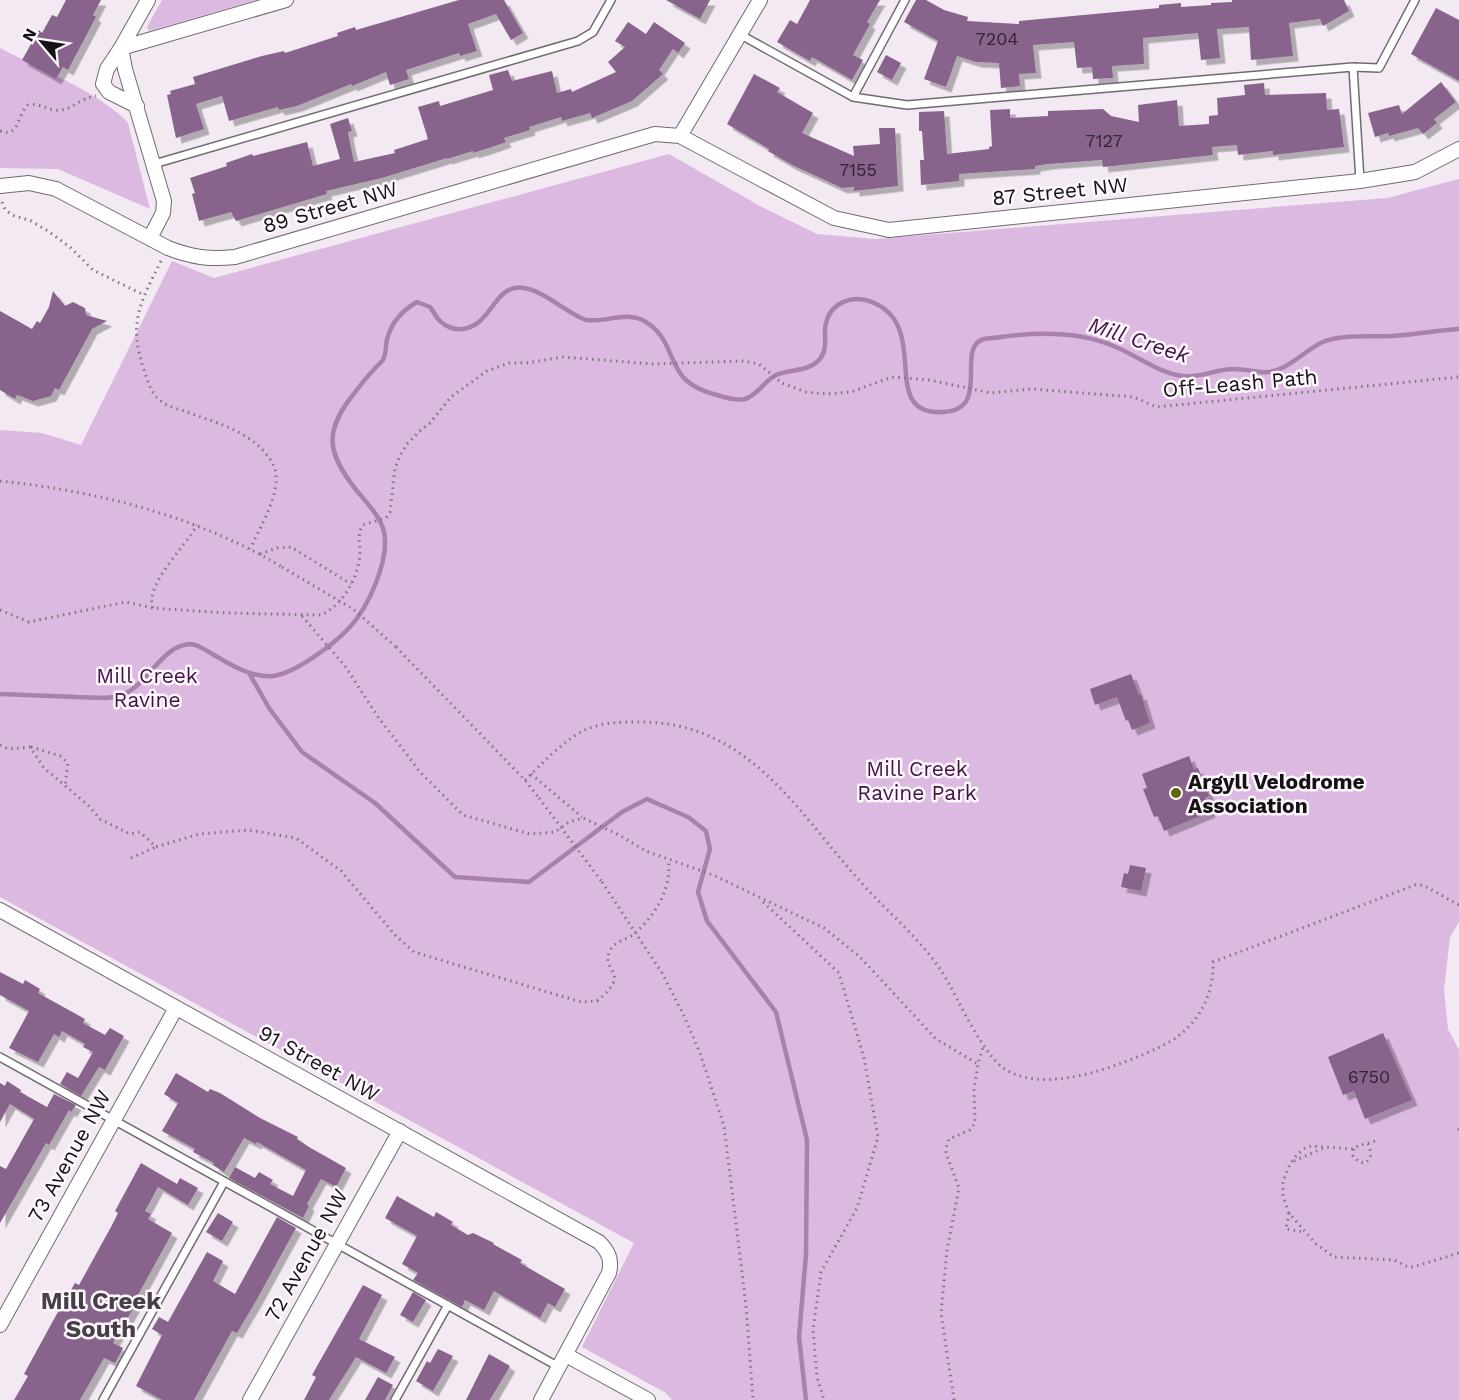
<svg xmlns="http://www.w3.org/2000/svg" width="1459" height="1400" font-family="'Work Sans',sans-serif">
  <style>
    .green { fill: #dcb9e0 }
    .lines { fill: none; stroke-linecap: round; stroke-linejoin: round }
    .stream { stroke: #a882ac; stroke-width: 4.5 }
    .building { fill: #88638c; filter: url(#shadow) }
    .lane-casing { stroke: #726a73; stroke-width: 10 }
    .street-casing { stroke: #726a73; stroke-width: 16 }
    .path { stroke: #7e787e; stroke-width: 3; stroke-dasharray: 1.5 4.5; stroke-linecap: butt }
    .lane { stroke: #fff; stroke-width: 7 }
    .street { stroke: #fff; stroke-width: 14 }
    .path-bridge { stroke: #7e787e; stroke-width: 3; stroke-dasharray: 1.5 4.5; stroke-linecap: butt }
    .poi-dot { fill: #616704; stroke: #fef7fe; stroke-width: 2 }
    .labels { text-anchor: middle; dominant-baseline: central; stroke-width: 5; stroke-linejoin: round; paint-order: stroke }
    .number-label { font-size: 18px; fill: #322633 }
    .street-label { font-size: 21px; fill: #151215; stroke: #fef7fe }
    .park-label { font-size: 21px; fill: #421148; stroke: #fef7fe }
    .poi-label { font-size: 21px; font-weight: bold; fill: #151215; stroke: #fef7fe; text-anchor: start }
    .water-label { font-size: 22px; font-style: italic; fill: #431349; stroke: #fef7fe }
    .quarter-label { font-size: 24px; font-weight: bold; fill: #463f47; stroke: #fef7fe }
  </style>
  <defs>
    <filter id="shadow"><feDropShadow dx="5.5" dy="5.5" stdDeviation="0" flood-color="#0004"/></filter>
  </defs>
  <rect width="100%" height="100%" fill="#f2e9f2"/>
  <path class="green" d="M 162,0 L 257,0 L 149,31 L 147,27 Z
    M 0,48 C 36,67 103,94 128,123 L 150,209 L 58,169 L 0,168 Z
    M 669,154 L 760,206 L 817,234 L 875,239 L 1387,198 L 1459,179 L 1459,922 L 1450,937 L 1444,990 L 1448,1029 L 1459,1050 L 1459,1400 L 672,1400 L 666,1393 L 582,1347 L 634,1243 L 0,897 L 0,430 L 42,433 L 81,445 L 172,261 L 214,278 Z"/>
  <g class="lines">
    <path class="stream" d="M 249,673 L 269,708 L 302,752 L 375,803 L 455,877 L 529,882 L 622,812 L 647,799 L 688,817 L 706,831 L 710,849 L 698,892 L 707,921 L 776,1012 L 807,1140 L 806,1254 L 799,1337 L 806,1400
      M 0,694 C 26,695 51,696 77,697 C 91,697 109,700 122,695 C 147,686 162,645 190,644 C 198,644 207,651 214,655 C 231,665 252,678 273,676 C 296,673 334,644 349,628 C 368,608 390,560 384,532 C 381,517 366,502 357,491 C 325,451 324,430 356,391 C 364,380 373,370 383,360 C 387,352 385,344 388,336 C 393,320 403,310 417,302 L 430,307 C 434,312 436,318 441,322 C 446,327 455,330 462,329 C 493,326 493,283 524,288 C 542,290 567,313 586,320 C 607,323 626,310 646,322 C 670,337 668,359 683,377 C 691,386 705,392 717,395 C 726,398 736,401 745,399 C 758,395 764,381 776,375 C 788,369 807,372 818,361 C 827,352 825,342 825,330 C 827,303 852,293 874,303 C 932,328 877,416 943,412 C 993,410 954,347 984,339 C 989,338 995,338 1001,337 C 1037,332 1076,331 1111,345 C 1133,353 1160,374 1183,376 C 1200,378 1217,369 1233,369 C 1253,369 1263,377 1282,368 C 1297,361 1310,347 1325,341 C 1347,334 1369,337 1392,336 C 1414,335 1437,330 1459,329"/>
  </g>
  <path class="building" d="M 66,0 L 101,0 L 93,15 L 96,17 L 68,70 L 63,67 L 56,79 L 22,60 L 39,30 L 42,33 L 52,15 L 57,17 Z
    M 459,0 L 504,0 L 523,33 L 511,40 L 496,14 L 468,24 L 477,51 L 460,56 L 459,53 L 406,70 L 409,79 L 390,85 L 386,72 L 352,86 L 351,84 L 297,106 L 279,110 L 278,107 L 229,121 L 222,96 L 196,104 L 204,129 L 176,138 L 167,95 L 171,94 L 170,91 L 195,84 L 193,77 L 262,56 L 284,51 L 285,53 L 338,36 L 337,33 L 355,27 L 356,30 Z
    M 666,0 L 710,0 L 700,19 Z
    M 810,0 L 880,0 L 867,22 L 870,24 L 853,55 L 863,60 L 852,80 L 812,57 L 810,61 L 777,42 L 790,20 L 797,24 Z
    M 916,0 L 926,0 L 944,10 L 968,17 L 967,21 L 1019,24 L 1019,21 L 1159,8 L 1159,5 L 1181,3 L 1181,7 L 1211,5 L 1211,3 L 1232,2 L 1232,0 L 1344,0 L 1349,11 L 1323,26 L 1320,19 L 1289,23 L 1293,56 L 1251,60 L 1249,27 L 1217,29 L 1220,58 L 1201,60 L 1198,33 L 1143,38 L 1144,64 L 1112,66 L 1113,78 L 1093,79 L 1092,67 L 1077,68 L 1074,42 L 1033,45 L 1036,73 L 1019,74 L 1020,86 L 1001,88 L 999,63 L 976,62 L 957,56 L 946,87 L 924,79 L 938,41 L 904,22 Z
    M 1436,8 L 1459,20 L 1459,81 L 1411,54 Z
    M 628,22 L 646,34 L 654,22 L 685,43 L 678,53 L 673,49 L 659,70 L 663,74 L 632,101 L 592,118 L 590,113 L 562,121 L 561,117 L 529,127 L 530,130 L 504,138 L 506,142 L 492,147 L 473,153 L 473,151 L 447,159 L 447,158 L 382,178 L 326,191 L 327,194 L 236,221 L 231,212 L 199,221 L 192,194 L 195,193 L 190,178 L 227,166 L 226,163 L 252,154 L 253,156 L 307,142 L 313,166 L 340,159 L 330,124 L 348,118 L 352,131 L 348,132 L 349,138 L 354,162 L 395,153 L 394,150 L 428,139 L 418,107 L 439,101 L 440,106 L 493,90 L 489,75 L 508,70 L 512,81 L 552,71 L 557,93 L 571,89 L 572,92 L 616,72 L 608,62 L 625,47 L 615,41 Z
    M 886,55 L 901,63 L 892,80 L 877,72 Z
    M 754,74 L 780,88 L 777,92 L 813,113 L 802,133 L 854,156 L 853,146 L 880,144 L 879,128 L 895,128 L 898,186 L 854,191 L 854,187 L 842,188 L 792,165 L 768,151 L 769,149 L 727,124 Z
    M 1441,82 L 1456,102 L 1434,119 L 1437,123 L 1423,134 L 1418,128 L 1389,136 L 1388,133 L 1375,137 L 1368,113 L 1399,105 L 1402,114 Z
    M 1264,83 L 1265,95 L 1326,93 L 1327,110 L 1339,109 L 1344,147 L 1273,155 L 1273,151 L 1238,155 L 1237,145 L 1212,147 L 1213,155 L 1195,157 L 1103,167 L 1102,160 L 1048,164 L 1035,166 L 1035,169 L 959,174 L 959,181 L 921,185 L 920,160 L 924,160 L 922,131 L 919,131 L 919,112 L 944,111 L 947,154 L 989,149 L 989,147 L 992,146 L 990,110 L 1010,109 L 1010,118 L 1048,116 L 1048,111 L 1103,109 L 1111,116 L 1139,122 L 1138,105 L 1177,100 L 1179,126 L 1209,124 L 1209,116 L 1218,115 L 1217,98 L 1245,95 L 1244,85 Z
    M 53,291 L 65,306 L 73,302 L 85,308 L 86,315 L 107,321 L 92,329 L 59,390 L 55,388 L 51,396 L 33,401 L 17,395 L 15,399 L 0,390 L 0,311 L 32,329 L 37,321 L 40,323 L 49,307 Z
    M 1131,674 L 1139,695 L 1141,694 L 1150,723 L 1132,730 L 1128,720 L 1126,721 L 1117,697 L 1095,705 L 1090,689 Z
    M 1189,756 L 1194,769 L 1198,768 L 1209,796 L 1205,798 L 1210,812 L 1164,831 L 1158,816 L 1154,817 L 1143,789 L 1147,788 L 1142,774 Z
    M 1130,865 L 1146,868 L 1141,891 L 1121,887 L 1124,873 L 1128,874 Z
    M 0,972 L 23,984 L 25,980 L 40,989 L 38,993 L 85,1019 L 83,1023 L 105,1035 L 110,1028 L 124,1036 L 105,1070 L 99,1067 L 81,1096 L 60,1084 L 67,1072 L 78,1078 L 93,1052 L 83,1047 L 85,1044 L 62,1031 L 59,1037 L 54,1034 L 38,1062 L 9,1048 L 29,1011 L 0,995 Z
    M 1383,1033 L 1412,1100 L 1365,1119 L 1354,1091 L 1343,1095 L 1328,1057 Z
    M 176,1073 L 208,1092 L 210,1089 L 220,1093 L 260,1118 L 298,1137 L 297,1139 L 309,1147 L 346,1168 L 336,1187 L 321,1179 L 307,1204 L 309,1206 L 303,1218 L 229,1178 L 235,1167 L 255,1178 L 259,1172 L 273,1180 L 270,1184 L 293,1196 L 306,1170 L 257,1142 L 256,1144 L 244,1138 L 224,1172 L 213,1165 L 214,1163 L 193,1152 L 195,1149 L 162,1131 L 178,1103 L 164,1094 Z
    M 7,1081 L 21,1090 L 20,1092 L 47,1107 L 54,1094 L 76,1105 L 71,1112 L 69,1110 L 49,1145 L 46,1143 L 0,1223 L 0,1166 L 6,1169 L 34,1119 L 10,1104 L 0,1122 L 0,1083 L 5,1086 Z
    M 141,1163 L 177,1184 L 180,1178 L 198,1188 L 188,1205 L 158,1187 L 145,1211 L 151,1214 L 148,1219 L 172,1233 L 138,1295 L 140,1297 L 113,1343 L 123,1348 L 115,1363 L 104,1358 L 80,1400 L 14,1400 L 28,1376 L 24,1374 L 54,1319 L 75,1283 L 79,1285 L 111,1227 L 118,1213 L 115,1211 Z
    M 397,1196 L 434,1217 L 436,1212 L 453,1222 L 451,1225 L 468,1235 L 473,1233 L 494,1243 L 493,1244 L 522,1260 L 520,1263 L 565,1289 L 555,1307 L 548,1303 L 540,1318 L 494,1291 L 484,1310 L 465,1300 L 462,1307 L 413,1280 L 418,1273 L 402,1264 L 417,1236 L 385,1218 Z
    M 218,1213 L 233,1222 L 222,1241 L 206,1232 Z
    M 277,1217 L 296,1228 L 256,1301 L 237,1333 L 232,1331 L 194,1400 L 162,1400 L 136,1386 L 162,1335 L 152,1329 L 159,1317 L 168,1322 L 207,1252 L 223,1261 L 213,1281 L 235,1294 Z
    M 363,1285 L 382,1295 L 359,1339 L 395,1357 L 386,1373 L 356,1357 L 329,1400 L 304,1400 L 316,1377 L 312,1375 Z
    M 413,1292 L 426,1300 L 413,1322 L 400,1315 Z
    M 438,1349 L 453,1356 L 433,1391 L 416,1381 L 427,1361 L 430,1363 Z
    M 489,1354 L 510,1366 L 490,1400 L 466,1400 Z
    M 378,1377 L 393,1385 L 385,1400 L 365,1400 Z"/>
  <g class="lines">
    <g class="lane-casing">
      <path id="lane" d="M 741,35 L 853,97 L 907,105 L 1353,67 L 1379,68 L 1415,0
        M 1353,67 L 1360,181
        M 853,97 L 905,0
        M 154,164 L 578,41 L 593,32 L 611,0
        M 0,1057 L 559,1367
        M 103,1400 L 224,1182
        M 395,1400 L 448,1305"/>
    </g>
    <g class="street-casing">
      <path id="street" d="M 148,0 L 121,48 L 125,69 L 164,201 L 163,213 L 150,238
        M 137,106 L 109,92 L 103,84 L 107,69 L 121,48 L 286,0
        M 680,136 L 760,0
        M 0,186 L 29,183 L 56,189 L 168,248 C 191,257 210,260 235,257 L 655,134 L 680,136 L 834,218 L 889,230 L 1360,181 L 1415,172 L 1459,149
        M 0,910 L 599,1242 C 609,1252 612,1260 609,1273 L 541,1400
        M 0,1325 L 176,1008
        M 566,1355 L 648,1400
        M 250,1400 L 400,1131"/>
    </g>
    <path class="path" d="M 0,131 C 20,138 17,114 28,105 C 40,102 49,112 61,110 C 72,109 81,98 96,96
      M 2,202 L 5,209 L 12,215 L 31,221 L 48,231 L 71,248 L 93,270 L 144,295
      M 161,261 C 140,303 128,323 144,370 C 148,382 151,394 162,402 C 168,407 179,409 187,412 C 216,423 247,430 267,455 C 273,462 277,471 276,480 C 276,501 259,530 250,549
      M 0,481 C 97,491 197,516 282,567
      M 260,554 L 277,548 L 291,547 L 351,584
      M 153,608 C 144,585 186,546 197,525
      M 0,610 L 29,622 L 125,602 L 153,608 L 227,613 L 321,615 C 343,605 359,577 360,553 C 360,543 357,533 363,525 L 386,518 L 390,512 L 395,468 L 401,454 L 407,444 L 420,431 L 430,423 L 451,397 L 487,371 L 509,363 L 526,363 L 563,357 L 653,364 L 743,361 L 759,364 L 782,383 L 806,392 L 827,394 L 851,392 L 892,377 L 930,380 L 991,393 L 1032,389 L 1134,397 L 1156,407 L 1459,377
      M 302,616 L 345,666 L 378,717 L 421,773 L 463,815 L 530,834 L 555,832 L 569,822 L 583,818 L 619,835 L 646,851 L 713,875 L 824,928 L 860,957 L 936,1039 L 978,1064
      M 396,647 L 525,780 L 539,798
      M 0,745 L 8,749 L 30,747 L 44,768 L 88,805 L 100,819 L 130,834 L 140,832 L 156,847 L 199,834 L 249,830 L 296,838 L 341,871 L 396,936 L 414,952 L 581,1002 L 597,1001 C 632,972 602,972 609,953 C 613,941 625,941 634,934 C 655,916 673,887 668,859
      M 31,747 L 60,756 L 68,763 L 65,786
      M 531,774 L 582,817
      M 525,780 C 542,764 561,743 581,732 C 599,722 620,722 640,722 C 747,722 795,808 858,879 C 885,910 919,937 942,972 C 958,997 983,1058 1008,1071 C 1050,1094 1121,1065 1160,1047 C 1194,1031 1214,1000 1213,962 L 1415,885 L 1423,885 L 1459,905
      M 131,858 L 156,847
      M 602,882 L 662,973 L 684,1016 L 700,1053 L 724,1126 L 746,1305 L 753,1400
      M 763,902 L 839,973 L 864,1058 L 878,1137 L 857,1208 L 821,1272 L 813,1330 L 817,1377 L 824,1400
      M 1458,1130 L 1459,1129
      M 1375,1141 C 1367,1145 1360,1143 1354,1149 L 1311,1146 L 1303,1149 L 1296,1156 L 1290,1164 L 1283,1181 L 1283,1196 L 1289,1213 L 1315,1243 L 1334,1257 L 1394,1260 L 1408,1267 L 1413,1267 L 1459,1253
      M 1354,1149 L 1353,1156 L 1359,1162 L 1365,1163 C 1373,1157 1371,1152 1368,1144
      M 1294,1161 L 1326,1147
      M 1289,1213 L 1286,1229 L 1304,1232
      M 954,1400 L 941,1313 L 947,1250 L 959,1188 L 946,1153 L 946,1148 L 949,1139 L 970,1130 L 975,1123 L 974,1089 L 978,1064 L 984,1044"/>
    <use href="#lane" class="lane"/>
    <use href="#street" class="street"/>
    <path class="path-bridge" d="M 282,567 L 353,609 L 396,647
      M 539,798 L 602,882"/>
  </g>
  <circle class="poi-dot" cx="1176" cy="793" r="6"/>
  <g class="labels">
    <g class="number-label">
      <text x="997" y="38">7204</text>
      <text x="1104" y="140">7127</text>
      <text x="858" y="169">7155</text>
      <text x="1369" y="1076">6750</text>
    </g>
    <g class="street-label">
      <text transform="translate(1060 191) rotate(-6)">87 Street NW</text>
      <text transform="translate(330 207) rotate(-16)">89 Street NW</text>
      <text transform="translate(1240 383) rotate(-5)">Off-Leash Path</text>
      <text transform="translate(319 1063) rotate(29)">91 Street NW</text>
      <text transform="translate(69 1156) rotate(-61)">73 Avenue NW</text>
      <text transform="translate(306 1255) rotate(-61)">72 Avenue NW</text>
    </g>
    <g class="park-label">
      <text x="147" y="675">Mill Creek<tspan x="147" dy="24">Ravine</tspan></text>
      <text x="917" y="768">Mill Creek<tspan x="917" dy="24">Ravine Park</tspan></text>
    </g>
    <g class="poi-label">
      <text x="1188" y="781">Argyll Velodrome<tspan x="1188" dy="24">Association</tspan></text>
    </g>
    <g class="water-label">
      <text transform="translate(1139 340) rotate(18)">Mill Creek</text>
    </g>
    <g class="quarter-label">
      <text x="101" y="1301">Mill Creek<tspan x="101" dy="28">South</tspan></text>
    </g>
  </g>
  <g transform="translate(42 42) rotate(299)" stroke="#fef7fe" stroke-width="4.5" paint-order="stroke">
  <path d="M0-4.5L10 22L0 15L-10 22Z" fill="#151215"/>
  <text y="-9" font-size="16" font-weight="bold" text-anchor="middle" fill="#151215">N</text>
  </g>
</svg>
